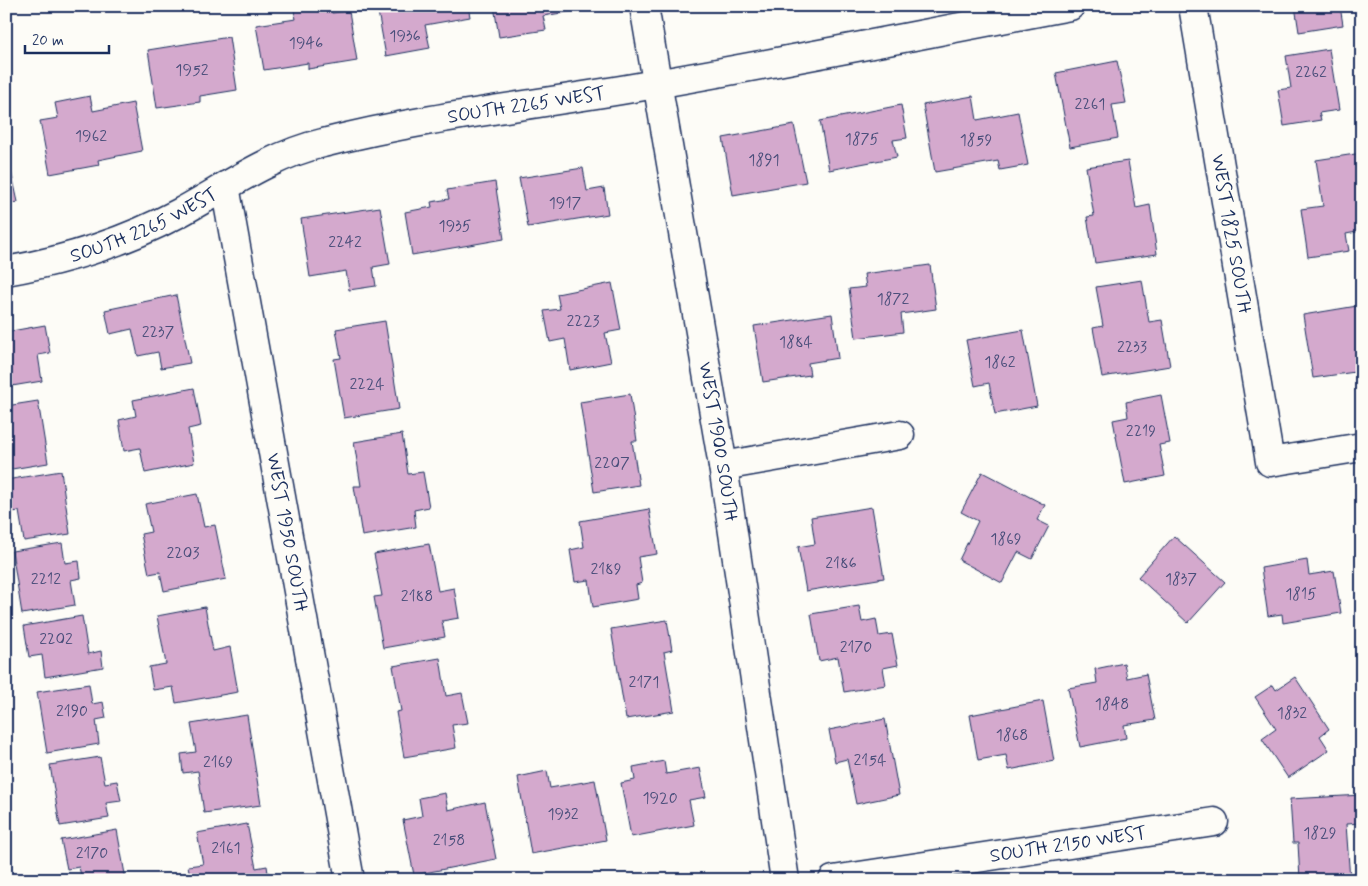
<svg xmlns="http://www.w3.org/2000/svg" width="1368" height="886" font-family="Mynerve,sans-serif">
  <style>
    .building { fill: #d4a9cd; stroke: #1b2f5e }
    .lines { fill: none; stroke-linecap: round; stroke-linejoin: round }
    .minor-casing { stroke: #1b2f5e; stroke-width: 31 }
    .minor { stroke: #fdfcf7; stroke-width: 28 }
    .labels { text-anchor: middle; dominant-baseline: central; stroke-width: 4; stroke-linejoin: round; paint-order: stroke }
    .number-label { font-size: 16px; fill: #494e7a }
    .street-label { font-size: 19px; fill: #1b2f5e; stroke: #fdfcf7 }
  </style>
  <rect width="100%" height="100%" fill="#fdfcf7"/>
  <filter id="ink" filterUnits="userSpaceOnUse"><feTurbulence type="fractalNoise" baseFrequency=".02" numOctaves="2"/><feDisplacementMap in="SourceGraphic" scale="10" xChannelSelector="R" yChannelSelector="G"/><feConvolveMatrix kernelMatrix="1 2 1 2 8 2 1 2 1" color-interpolation-filters="sRGB"/></filter>
  <g filter="url(#ink)">
    <path class="building" d="M 293,6 L 331,6 L 332,13 L 349,11 L 357,61 L 308,69 L 308,63 L 264,70 L 256,25 L 296,19 Z
      M 377,6 L 468,6 L 470,17 L 425,25 L 430,48 L 386,56 Z
      M 494,6 L 574,6 L 574,11 L 543,16 L 546,30 L 499,37 Z
      M 1295,6 L 1340,6 L 1343,25 L 1299,32 Z
      M 229,37 L 237,90 L 200,96 L 200,102 L 157,108 L 148,50 Z
      M 1329,49 L 1339,110 L 1319,113 L 1321,120 L 1284,126 L 1278,90 L 1291,88 L 1286,56 Z
      M 1117,61 L 1126,103 L 1112,105 L 1118,138 L 1070,147 L 1056,73 Z
      M 90,96 L 93,111 L 133,103 L 142,151 L 98,160 L 99,165 L 50,174 L 40,121 L 58,118 L 55,103 Z
      M 973,96 L 977,120 L 1018,112 L 1028,165 L 1000,170 L 998,161 L 935,172 L 923,105 Z
      M 901,105 L 907,138 L 893,140 L 897,157 L 829,170 L 820,121 Z
      M 794,125 L 806,182 L 733,195 L 723,138 Z
      M 6,148 L 18,202 L 6,205 Z
      M 1362,153 L 1362,231 L 1346,234 L 1349,251 L 1308,257 L 1301,209 L 1323,206 L 1316,160 Z
      M 1128,161 L 1136,208 L 1150,205 L 1157,254 L 1095,263 L 1087,217 L 1094,216 L 1086,167 Z
      M 583,168 L 587,191 L 604,188 L 608,214 L 528,227 L 519,178 Z
      M 495,182 L 504,239 L 412,255 L 405,212 L 432,207 L 431,202 L 449,199 L 447,190 Z
      M 380,207 L 390,264 L 373,267 L 376,286 L 349,290 L 346,271 L 310,277 L 301,219 Z
      M 930,265 L 936,309 L 901,314 L 903,332 L 856,338 L 849,289 L 866,287 L 864,274 Z
      M 1142,280 L 1149,322 L 1162,320 L 1170,366 L 1102,377 L 1093,328 L 1103,326 L 1096,287 Z
      M 612,283 L 621,330 L 605,333 L 611,362 L 570,370 L 565,339 L 550,342 L 544,311 L 560,309 L 557,294 Z
      M 176,295 L 190,363 L 161,368 L 158,352 L 138,356 L 132,329 L 110,334 L 105,310 Z
      M 1357,306 L 1362,337 L 1362,371 L 1313,378 L 1303,315 Z
      M 832,314 L 838,358 L 808,363 L 810,375 L 763,382 L 754,326 Z
      M 385,321 L 399,409 L 344,418 L 334,359 L 341,358 L 336,329 Z
      M 45,325 L 50,353 L 38,355 L 42,381 L 6,387 L 6,332 Z
      M 1023,330 L 1037,406 L 995,414 L 989,383 L 975,386 L 966,340 Z
      M 194,388 L 201,426 L 188,429 L 194,463 L 145,473 L 140,448 L 124,451 L 119,420 L 136,416 L 133,400 Z
      M 630,394 L 637,441 L 632,441 L 639,485 L 594,492 L 580,402 Z
      M 1161,395 L 1170,443 L 1159,445 L 1165,476 L 1125,484 L 1113,420 L 1128,417 L 1126,402 Z
      M 38,401 L 48,463 L 6,470 L 6,406 Z
      M 402,434 L 408,474 L 423,472 L 429,507 L 414,510 L 416,527 L 362,536 L 354,486 L 361,486 L 354,442 Z
      M 61,471 L 70,534 L 24,541 L 19,511 L 6,513 L 6,480 Z
      M 982,472 L 1045,505 L 1037,520 L 1049,526 L 1032,559 L 1018,552 L 1002,583 L 959,560 L 978,521 L 961,512 Z
      M 197,494 L 204,527 L 215,525 L 226,579 L 164,591 L 160,572 L 149,574 L 141,534 L 151,532 L 145,504 Z
      M 872,507 L 884,578 L 806,591 L 798,547 L 815,544 L 811,517 Z
      M 649,509 L 657,554 L 638,557 L 642,583 L 636,585 L 638,599 L 593,607 L 589,580 L 575,582 L 570,550 L 584,547 L 580,521 Z
      M 1174,536 L 1225,582 L 1188,623 L 1138,577 Z
      M 62,543 L 65,563 L 79,561 L 81,578 L 71,580 L 75,605 L 22,614 L 12,551 Z
      M 429,544 L 438,591 L 454,588 L 459,618 L 442,621 L 445,637 L 383,648 L 374,597 L 382,596 L 374,554 Z
      M 1307,560 L 1309,575 L 1334,571 L 1341,613 L 1283,623 L 1282,614 L 1268,616 L 1261,568 Z
      M 859,606 L 862,622 L 876,619 L 879,636 L 892,634 L 898,665 L 883,668 L 886,685 L 844,692 L 838,657 L 819,661 L 811,614 Z
      M 205,607 L 213,651 L 230,647 L 238,692 L 176,703 L 173,687 L 153,690 L 149,667 L 166,664 L 157,616 Z
      M 82,616 L 88,654 L 101,651 L 103,667 L 45,677 L 42,655 L 29,657 L 24,626 Z
      M 667,620 L 672,650 L 664,652 L 674,711 L 626,719 L 611,629 Z
      M 440,658 L 446,696 L 462,693 L 468,723 L 452,725 L 456,748 L 404,757 L 396,712 L 401,711 L 393,666 Z
      M 1124,663 L 1127,678 L 1146,674 L 1155,720 L 1124,725 L 1126,738 L 1080,747 L 1068,688 L 1097,683 L 1095,669 Z
      M 1295,677 L 1329,729 L 1320,736 L 1329,750 L 1288,778 L 1262,739 L 1276,729 L 1255,697 L 1273,685 L 1276,690 Z
      M 89,684 L 92,704 L 103,702 L 106,718 L 96,720 L 99,744 L 47,753 L 37,692 Z
      M 1043,701 L 1054,761 L 1009,770 L 1006,755 L 978,760 L 970,715 Z
      M 247,715 L 261,805 L 204,813 L 198,771 L 183,773 L 181,754 L 196,752 L 191,724 Z
      M 885,719 L 899,795 L 856,804 L 847,759 L 835,762 L 829,730 Z
      M 100,757 L 105,783 L 117,781 L 121,801 L 106,803 L 109,818 L 60,826 L 50,765 Z
      M 664,761 L 666,774 L 700,768 L 706,797 L 689,800 L 694,825 L 631,837 L 621,783 L 635,780 L 633,767 Z
      M 547,771 L 550,788 L 595,780 L 606,840 L 531,854 L 518,777 Z
      M 445,793 L 448,810 L 485,802 L 496,859 L 414,875 L 403,820 L 422,816 L 419,798 Z
      M 1362,795 L 1362,823 L 1346,824 L 1350,880 L 1300,880 L 1298,843 L 1293,843 L 1290,799 Z
      M 247,824 L 256,868 L 267,866 L 269,880 L 191,880 L 188,866 L 203,864 L 197,833 Z
      M 117,830 L 126,880 L 82,880 L 79,867 L 67,869 L 61,840 Z"/>
    <g class="lines">
      <g class="minor-casing">
        <g id="minor">
          <path id="s1" d="M 644,6 L 723,466 L 785,880"/>
          <path id="s2" d="M 1193,6 L 1270,462 L 1362,447"/>
          <path id="s3" d="M 225,186 L 350,880"/>
          <path id="s4" d="M 6,271 C 68,260 123,243 179,213 C 225,188 271,155 323,143 C 431,115 546,104 656,84 C 794,60 932,32 1070,6"/>
          <path d="M 723,466 L 900,435"/>
          <path id="s5" d="M 833,880 L 1214,822"/>
        </g>
      </g>
      <use href="#minor" class="minor"/>
    </g>
  </g>
  <g class="labels">
    <g class="number-label">
      <text x="405" y="36">1936</text>
      <text x="306" y="43">1946</text>
      <text x="192" y="70">1952</text>
      <text x="1311" y="72">2262</text>
      <text x="1090" y="104">2261</text>
      <text x="91" y="136">1962</text>
      <text x="862" y="139">1875</text>
      <text x="976" y="140">1859</text>
      <text x="764" y="160">1891</text>
      <text x="565" y="203">1917</text>
      <text x="455" y="226">1935</text>
      <text x="345" y="242">2242</text>
      <text x="893" y="299">1872</text>
      <text x="583" y="321">2223</text>
      <text x="158" y="332">2237</text>
      <text x="796" y="342">1884</text>
      <text x="1132" y="347">2233</text>
      <text x="1000" y="362">1862</text>
      <text x="367" y="384">2224</text>
      <text x="1141" y="431">2219</text>
      <text x="612" y="463">2207</text>
      <text x="1006" y="539">1869</text>
      <text x="183" y="553">2203</text>
      <text x="841" y="563">2186</text>
      <text x="606" y="569">2189</text>
      <text x="46" y="579">2212</text>
      <text x="1181" y="579">1837</text>
      <text x="1301" y="594">1815</text>
      <text x="417" y="596">2188</text>
      <text x="56" y="639">2202</text>
      <text x="856" y="647">2170</text>
      <text x="644" y="682">2171</text>
      <text x="1112" y="704">1848</text>
      <text x="72" y="711">2190</text>
      <text x="1292" y="713">1832</text>
      <text x="1012" y="735">1868</text>
      <text x="870" y="760">2154</text>
      <text x="218" y="762">2169</text>
      <text x="660" y="798">1920</text>
      <text x="563" y="814">1932</text>
      <text x="1320" y="833">1829</text>
      <text x="449" y="840">2158</text>
      <text x="226" y="848">2161</text>
      <text x="92" y="853">2170</text>
    </g>
    <g class="street-label">
      <text stroke="none"><textPath href="#s4" startOffset="551">SOUTH 2265 WEST</textPath></text>
      <text stroke="none"><textPath href="#s4" startOffset="146">SOUTH 2265 WEST</textPath></text>
      <text stroke="none"><textPath href="#s2" startOffset="231">WEST 1825 SOUTH</textPath></text>
      <text stroke="none"><textPath href="#s1" startOffset="442">WEST 1900 SOUTH</textPath></text>
      <text stroke="none"><textPath href="#s3" startOffset="352">WEST 1950 SOUTH</textPath></text>
      <text stroke="none"><textPath href="#s5" startOffset="238">SOUTH 2150 WEST</textPath></text>
    </g>
  </g>
  <rect width="1368" height="886" fill="none" stroke="#fdfcf7" stroke-width="25"/>
  <rect x="12" y="12" width="1343" height="861" fill="none" stroke="#1b2f5e" stroke-width="2" filter="url(#ink)"/>
  <path d="M25 45v8h84v-8" fill="none" stroke="#1b2f5e" stroke-width="2.5"/>
  <text x="32" y="45" font-size="15" fill="#1b2f5e" stroke="#fdfcf7" stroke-width="4" paint-order="stroke">20 m</text>
</svg>
